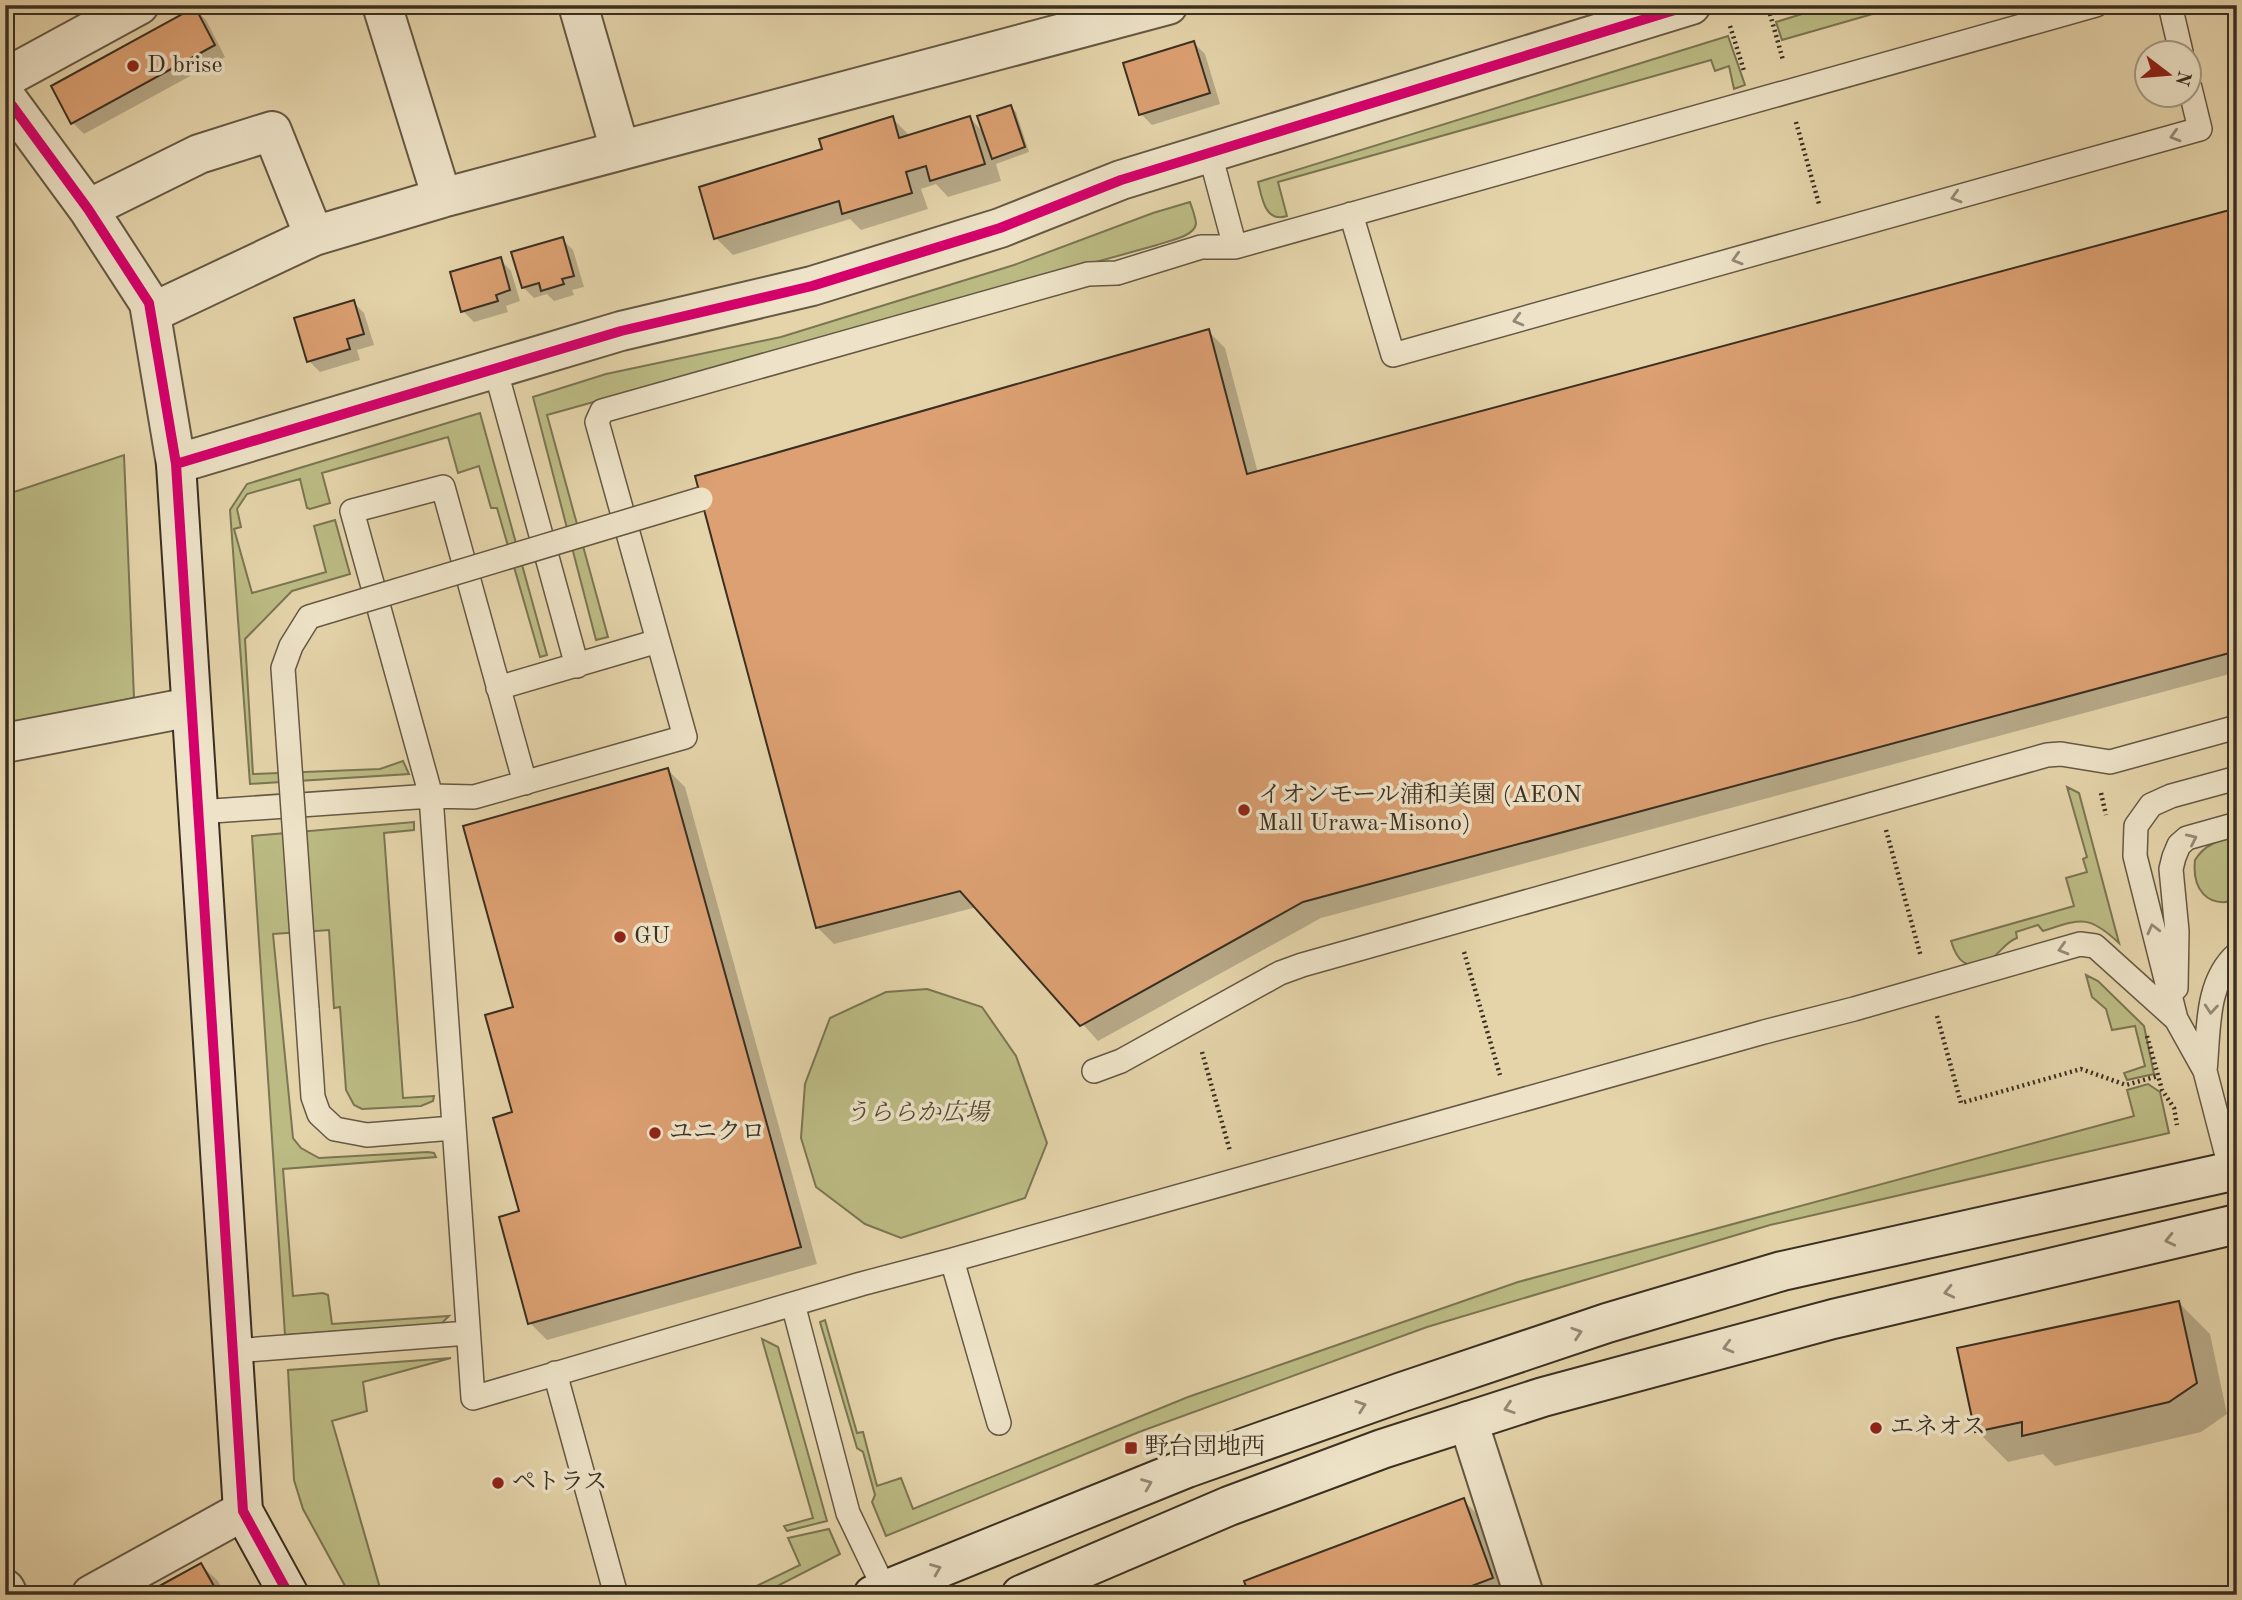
<svg xmlns="http://www.w3.org/2000/svg" width="2242" height="1600" font-family="'Old Standard TT','Noto Serif JP',serif">
  <style>
    .green { fill: #bcbb84; stroke: #7b7553; stroke-width: 2 }
    .shadow { fill: #0003 }
    .building { fill: #dca072; stroke: #3a2f22; stroke-width: 2 }
    .lines { fill: none; stroke-linecap: round; stroke-linejoin: round }
    .lane-casing { stroke: #655844; stroke-width: 26 }
    .street-casing { stroke: #655844; stroke-width: 42 }
    .secondary-casing { stroke: #3a2f22; stroke-width: 42 }
    .path { stroke: #3a2f22; stroke-width: 4.5; stroke-dasharray: 2 3.5; stroke-linecap: butt }
    .lane { stroke: #eee3c8; stroke-width: 23 }
    .street { stroke: #eee3c8; stroke-width: 38 }
    .secondary { stroke: #eee3c8; stroke-width: 38 }
    .lane-bridge-casing { stroke: #655844; stroke-width: 26; stroke-linecap: butt }
    .lane-bridge { stroke: #eee3c8; stroke-width: 23 }
    .cycleway-casing { stroke: #eee3c8; stroke-width: 15 }
    .cycleway { stroke: #d6006c; stroke-width: 10 }
    .oneway { stroke: #948975 }
    .poi-dot { fill: #8f2418; stroke: #eee3c8; stroke-width: 2.5 }
    .labels { text-anchor: middle; dominant-baseline: central; stroke-width: 7; stroke-linejoin: round; paint-order: stroke }
    .poi-label { font-size: 24px; fill: #3a2f22; stroke: #eee3c8; text-anchor: start }
    .park-label { font-size: 24px; font-style: italic; fill: #544b36; stroke: #eee3c8 }
  </style>
  <rect width="100%" height="100%" fill="#e5d4aa"/>
  <filter id="stains"><feTurbulence type="fractalNoise" baseFrequency=".00286" numOctaves="4"/><feColorMatrix values="0 0 0 0 .2 0 0 0 0 .09 0 0 0 0 .02 0 0 0 .5 -.17"/></filter>
  <radialGradient id="worn" r=".72"><stop offset=".6" stop-color="#630" stop-opacity="0"/><stop offset="1" stop-color="#630" stop-opacity=".3"/></radialGradient>
  <path class="green" d="M 1831,5 L 1904,5 L 1782,40 L 1776,22 Z
    M 1728,36 L 1745,85 L 1734,89 L 1729,66 L 1715,71 L 1711,60 L 1278,182 L 1287,216 C 1265,223 1262,198 1258,182 Z
    M 1190,202 C 1192,208 1196,218 1196,224 C 1194,237 1167,241 1157,245 L 547,415 L 608,637 L 596,640 L 533,397 L 606,374 L 781,337 L 1014,265 L 1153,213 Z
    M 480,413 L 547,655 L 540,657 L 497,508 L 491,508 L 479,466 L 458,473 L 448,437 L 322,473 L 330,503 L 310,509 L 307,508 L 300,479 L 247,494 L 237,509 L 241,527 L 234,529 L 252,593 L 326,572 L 314,526 L 335,520 L 350,574 L 292,591 L 245,639 L 253,774 L 380,769 L 403,761 L 409,774 L 250,784 L 230,510 L 247,484 Z
    M 124,455 L 134,698 L 5,726 L 5,495 Z
    M 2067,787 L 2079,793 L 2119,943 C 2088,914 2081,919 2043,931 L 2038,925 L 2016,932 L 2017,938 C 2005,942 2000,954 1989,960 C 1967,972 1957,961 1951,941 L 2074,906 L 2066,878 L 2087,872 L 2083,859 L 2087,857 Z
    M 414,822 L 414,830 L 384,833 L 403,1098 L 434,1096 L 433,1101 L 421,1106 L 362,1109 L 354,1105 L 346,1090 L 340,1007 L 334,1008 L 329,930 L 273,934 L 293,1138 L 301,1148 L 319,1158 L 428,1152 L 434,1153 L 436,1157 L 283,1169 L 293,1296 L 323,1293 L 328,1295 L 332,1324 L 449,1316 L 441,1324 L 285,1335 L 252,836 Z
    M 2237,836 L 2237,900 C 2206,909 2192,888 2195,860 C 2205,844 2219,840 2237,836 Z
    M 2086,975 L 2098,981 L 2144,1026 L 2154,1074 L 2127,1080 L 2124,1073 L 2145,1066 L 2135,1026 L 2112,1030 L 2106,1009 L 2092,997 Z
    M 927,989 L 982,1007 L 1016,1056 L 1047,1143 L 1025,1198 L 901,1238 L 865,1224 L 816,1187 L 801,1138 L 805,1084 L 830,1018 L 886,992 Z
    M 2148,1084 L 2160,1092 L 2169,1133 L 1770,1225 L 1427,1327 L 1139,1432 L 886,1536 L 872,1502 L 875,1495 L 863,1452 L 857,1448 L 820,1322 L 825,1320 L 857,1433 L 863,1432 L 877,1486 L 901,1478 L 913,1509 L 1188,1397 L 1518,1282 L 2134,1116 L 2127,1090 Z
    M 762,1339 L 778,1347 L 827,1521 L 787,1531 L 784,1526 L 813,1518 Z
    M 451,1358 L 363,1382 L 367,1411 L 332,1421 L 382,1595 L 350,1595 L 303,1509 L 294,1480 L 288,1370 Z
    M 829,1529 L 840,1554 L 760,1595 L 738,1595 L 800,1565 L 788,1538 Z"/>
  <path class="shadow" d="M 195,9 L 206,20 L 225,57 L 84,134 L 73,123 Z
    M 1194,43 L 1205,54 L 1220,104 L 1152,125 L 1141,114 Z
    M 1011,107 L 1016,112 L 1029,152 L 996,164 L 1001,181 L 948,197 L 936,184 L 921,189 L 928,209 L 861,230 L 850,219 L 733,255 L 716,238 L 824,150 L 892,118 L 909,135 L 970,118 L 984,133 Z
    M 2237,210 L 2237,672 L 1321,918 L 1098,1041 L 977,907 L 834,944 L 817,927 L 1208,331 L 1225,348 L 1258,473 Z
    M 562,239 L 573,250 L 584,287 L 572,290 L 574,295 L 554,301 L 547,294 L 534,298 L 523,287 Z
    M 500,259 L 511,271 L 520,301 L 506,306 L 508,312 L 474,322 L 463,311 Z
    M 353,302 L 364,313 L 374,345 L 357,350 L 360,360 L 320,372 L 309,361 Z
    M 668,770 L 685,787 L 817,1264 L 547,1340 L 530,1323 L 514,1113 L 515,1008 Z
    M 2179,1303 L 2210,1334 L 2227,1414 L 2201,1432 L 2055,1466 L 2043,1454 L 2008,1462 L 1977,1431 Z
    M 1463,1500 L 1480,1517 L 1509,1595 L 1251,1595 Z
    M 201,1565 L 218,1581 L 225,1595 L 147,1595 Z"/>
  <path class="building" d="M 195,7 L 215,45 L 71,124 L 51,86 Z
    M 1194,41 L 1210,93 L 1139,115 L 1123,63 Z
    M 1011,105 L 1025,147 L 992,159 L 977,116 Z
    M 893,116 L 899,138 L 970,116 L 985,164 L 930,181 L 926,166 L 906,172 L 912,193 L 842,214 L 839,201 L 714,239 L 699,187 L 822,149 L 819,139 Z
    M 2237,208 L 2237,651 L 1303,902 L 1080,1026 L 960,891 L 816,928 L 695,476 L 1209,329 L 1247,474 Z
    M 563,237 L 574,276 L 562,279 L 564,284 L 541,291 L 539,283 L 522,288 L 511,252 Z
    M 501,257 L 510,290 L 496,295 L 498,301 L 461,312 L 450,272 Z
    M 354,300 L 364,334 L 347,339 L 350,349 L 307,362 L 294,318 Z
    M 668,768 L 801,1247 L 528,1324 L 499,1217 L 519,1211 L 493,1118 L 512,1112 L 485,1015 L 513,1007 L 463,826 Z
    M 2179,1301 L 2197,1383 L 2169,1402 L 2022,1436 L 2022,1422 L 1975,1432 L 1957,1348 Z
    M 1464,1498 L 1493,1578 L 1448,1595 L 1249,1595 L 1244,1581 Z
    M 201,1563 L 219,1595 L 143,1595 Z"/>
  <g class="lines">
    <g class="lane-casing">
      <path id="lane" d="M 2170,5 L 2181,52
        M 1210,154 L 1235,247
        M 1351,214 L 1393,355 L 2200,129 L 2190,88
        M 495,368 L 577,666
        M 498,688 L 658,641
        M 525,783 L 443,487 L 352,511 L 431,796 L 473,1398 L 861,1284 L 952,1260 L 1764,1032 L 1854,1009 L 2080,944 L 2095,946 L 2176,1019
        M 198,812 L 431,796 L 474,797 L 685,737 L 597,422 L 602,411 L 1088,274 L 1117,273 L 1201,247 L 1235,247 L 2096,5
        M 2176,988 L 2177,931 L 2171,869 L 2174,857 L 2179,845 L 2187,838 L 2237,824
        M 307,1009 L 313,1097 L 319,1114 L 335,1129 L 367,1135 L 453,1128
        M 1094,1071 L 1121,1061 L 1280,973 L 1302,965 L 2047,755 L 2061,754 L 2110,762 L 2237,727
        M 2205,1071 C 2209,1032 2205,982 2237,954
        M 2231,1171 L 2205,1071 L 2176,1019 L 2135,856 L 2136,826 L 2151,805 L 2171,796 L 2237,778
        M 952,1260 L 999,1423
        M 793,1304 L 848,1513 L 885,1590
        M 233,1351 L 468,1333
        M 555,1373 L 616,1595"/>
    </g>
    <g class="street-casing">
      <path id="street" d="M 382,5 L 442,198
        M 578,5 L 620,150
        M 5,78 L 139,5
        M 5,96 L 88,209 L 149,303 L 176,464 L 621,331 L 812,286 L 1000,228 L 1121,180 L 1691,5
        M 88,209 L 199,154 L 272,131 L 314,236
        M 151,313 L 314,236 L 442,198 L 1168,5
        M 5,743 L 191,707
        M 1468,1421 L 1524,1595
        M 5,1589 L 8,1595
        M 91,1595 L 243,1511"/>
    </g>
    <g class="secondary-casing">
      <path id="secondary" d="M 176,464 L 243,1511 L 289,1595
        M 873,1595 L 1187,1468 L 1402,1392 L 1607,1323 L 1782,1271 L 2237,1170
        M 1021,1595 L 1229,1506 L 1382,1449 L 1543,1397 L 1833,1319 L 2237,1224"/>
    </g>
    <path class="path" d="M 1770,14 L 1783,60
      M 1730,26 L 1744,71
      M 1796,122 L 1819,204
      M 2101,793 L 2106,815
      M 1886,830 L 1921,957
      M 1464,952 L 1500,1075
      M 1937,1016 L 1961,1103 L 2081,1069 L 2126,1085 L 2158,1076
      M 2147,1036 L 2162,1090 L 2174,1108 L 2177,1125
      M 1202,1052 L 1230,1151"/>
    <use href="#lane" class="lane"/>
    <use href="#street" class="street"/>
    <use href="#secondary" class="secondary"/>
    <g class="lane-bridge-casing">
      <path id="lane-bridge" d="M 307,1009 L 283,668 L 291,646 L 309,617 L 701,499"/>
    </g>
    <use href="#lane-bridge" class="lane-bridge"/>
    <g class="cycleway-casing">
      <path id="cycleway" d="M 5,96 L 88,209 L 149,303 L 176,464 L 243,1511 L 289,1595
        M 176,464 L 621,331 L 812,286 L 1000,228 L 1121,180 L 1691,5"/>
    </g>
    <use href="#cycleway" class="cycleway"/>
  </g>
  <defs><path id="oneway-chevron" d="M-2-3.5L2.5 0L-2 3.5" fill="none" stroke-width="1.6" stroke-linecap="round" stroke-linejoin="round" transform="scale(1.75)"/></defs>
  <g class="oneway">
    <use href="#oneway-chevron" transform="translate(2175 136) rotate(164)"/>
    <use href="#oneway-chevron" transform="translate(1956 197) rotate(164)"/>
    <use href="#oneway-chevron" transform="translate(1737 259) rotate(164)"/>
    <use href="#oneway-chevron" transform="translate(1518 320) rotate(165)"/>
    <use href="#oneway-chevron" transform="translate(2192 839) rotate(-25)"/>
    <use href="#oneway-chevron" transform="translate(2153 929) rotate(-104)"/>
    <use href="#oneway-chevron" transform="translate(2063 949) rotate(164)"/>
    <use href="#oneway-chevron" transform="translate(2211 1009) rotate(95)"/>
    <use href="#oneway-chevron" transform="translate(2170 1240) rotate(167)"/>
    <use href="#oneway-chevron" transform="translate(1949 1292) rotate(167)"/>
    <use href="#oneway-chevron" transform="translate(1577 1333) rotate(-18)"/>
    <use href="#oneway-chevron" transform="translate(1728 1347) rotate(165)"/>
    <use href="#oneway-chevron" transform="translate(1361 1406) rotate(-19)"/>
    <use href="#oneway-chevron" transform="translate(1509 1408) rotate(162)"/>
    <use href="#oneway-chevron" transform="translate(1147 1484) rotate(-22)"/>
    <use href="#oneway-chevron" transform="translate(936 1569) rotate(-22)"/>
  </g>
  <g class="poi-dot">
    <circle cx="133" cy="66" r="7"/>
    <circle cx="1244" cy="810" r="7"/>
    <circle cx="620" cy="937" r="7"/>
    <circle cx="655" cy="1133" r="7"/>
    <circle cx="1876" cy="1428" r="7"/>
    <rect x="1124" y="1441" width="14" height="14" rx="3.5"/>
    <circle cx="498" cy="1483" r="7"/>
  </g>
  <g class="labels">
    <g class="poi-label">
      <text x="147" y="66">D brise</text>
      <text x="1258" y="796">イオンモール浦和美園 (AEON<tspan x="1258" dy="28">Mall Urawa-Misono)</tspan></text>
      <text x="634" y="937">GU</text>
      <text x="669" y="1133">ユニクロ</text>
      <text x="1890" y="1428">エネオス</text>
      <text x="1145" y="1448">野台団地西</text>
      <text x="512" y="1483">ペトラス</text>
    </g>
    <g class="park-label">
      <text x="917" y="1114">うららか広場</text>
    </g>
  </g>
  <rect width="2242" height="1600" fill="none" stroke="#e5d4aa" stroke-width="28"/>
  <rect x="7" y="7" width="2228" height="1586" fill="none" stroke="#3a2f22" stroke-width="3.5"/>
  <rect x="14" y="14" width="2214" height="1572" fill="none" stroke="#3a2f22" stroke-width="2"/>
  <g transform="translate(2168 74) rotate(106)"><circle r="33" fill="#eee3c8" stroke="#a69b86" stroke-width="2"/>
  <path d="M0-5L12 26L0 18L-12 26Z" fill="#8f2418"/>
  <text y="-10" font-size="19" font-weight="bold" text-anchor="middle" fill="#3a2f22">N</text>
  </g>
  <rect width="100%" height="100%" filter="url(#stains)"/>
  <rect width="100%" height="100%" fill="url(#worn)"/>
</svg>
